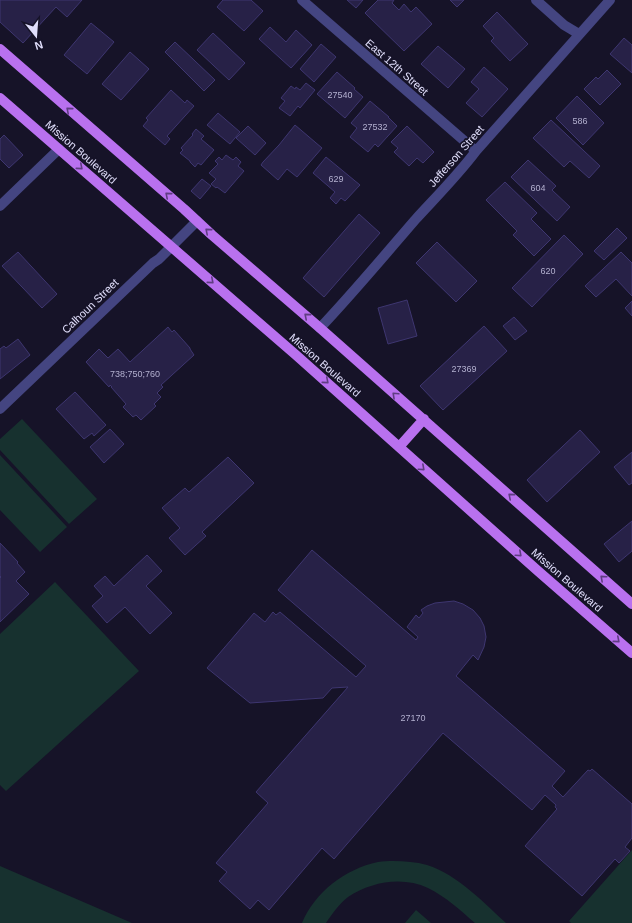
<svg xmlns="http://www.w3.org/2000/svg" width="632" height="923" font-family="Arial,sans-serif">
  <style>
    .green { fill: #17312f }
    .building { fill: #272147; stroke: #3e3670 }
    .lines { fill: none; stroke-linecap: round; stroke-linejoin: round }
    .minor { stroke: #444581; stroke-width: 10 }
    .major { stroke: #b971ef; stroke-width: 10 }
    .oneway { stroke: #5f3d82 }
    .labels { text-anchor: middle; dominant-baseline: central; stroke-width: 3.5; stroke-linejoin: round; paint-order: stroke }
    .number-label { font-size: 9px; fill: #b2afce }
    .street-label { font-size: 11px; fill: #e0defb; stroke: #161328 }
  </style>
  <rect width="100%" height="100%" fill="#161328"/>
  <path class="green" d="M 22,419 L 97,499 L 69,524 L 0,450 L 0,439 Z
    M 0,455 L 67,527 L 40,552 L 0,510 Z
    M 55,582 L 139,671 L 6,791 L 0,785 L 0,634 Z
    M 632,850 L 632,923 L 571,923 L 569,921 Z
    M 393,861 C 405,861 416,862 427,865 C 458,875 483,902 506,923 L 475,923 C 460,910 446,897 428,888 C 402,876 371,882 348,897 C 339,904 332,914 326,923 L 302,923 C 315,892 345,869 378,862 C 383,861 388,861 393,861 Z
    M 0,866 L 132,923 L 0,923 Z
    M 416,910 L 431,923 L 405,923 Z"/>
  <path class="building" d="M 0,0 L 82,0 L 67,17 L 56,7 L 23,43 L 0,22 Z
    M 223,0 L 251,0 L 263,11 L 244,31 L 217,7 Z
    M 347,0 L 363,0 L 356,8 Z
    M 378,0 L 394,0 L 392,3 L 399,10 L 404,4 L 411,12 L 416,7 L 432,24 L 404,51 L 365,13 Z
    M 450,0 L 464,0 L 457,7 Z
    M 497,12 L 528,44 L 510,61 L 491,41 L 494,38 L 483,26 Z
    M 91,23 L 114,42 L 87,74 L 64,55 Z
    M 270,27 L 286,42 L 296,30 L 312,45 L 291,68 L 259,39 Z
    M 213,33 L 245,63 L 229,80 L 197,50 Z
    M 624,38 L 632,45 L 632,73 L 610,54 Z
    M 175,42 L 215,80 L 204,91 L 165,52 Z
    M 321,44 L 336,57 L 314,82 L 300,69 Z
    M 438,46 L 465,69 L 448,88 L 421,64 Z
    M 130,52 L 149,69 L 121,100 L 102,84 Z
    M 484,67 L 508,89 L 482,117 L 466,103 L 479,89 L 471,82 Z
    M 607,70 L 621,84 L 600,105 L 584,89 L 596,77 L 598,79 Z
    M 337,72 L 355,88 L 354,89 L 363,97 L 345,118 L 317,94 Z
    M 306,83 L 315,90 L 300,108 L 298,106 L 290,116 L 279,108 L 285,101 L 281,98 L 291,86 L 295,89 L 296,87 L 300,90 Z
    M 171,90 L 185,103 L 187,100 L 194,106 L 167,136 L 170,139 L 165,145 L 143,126 L 148,120 L 146,118 Z
    M 577,96 L 604,123 L 583,145 L 556,118 Z
    M 370,101 L 389,117 L 388,117 L 397,126 L 378,147 L 375,144 L 368,152 L 350,137 L 357,128 L 351,123 Z
    M 218,113 L 240,132 L 230,144 L 207,125 Z
    M 551,120 L 600,166 L 589,178 L 570,161 L 564,167 L 533,138 Z
    M 295,125 L 322,148 L 297,177 L 287,169 L 278,180 L 261,165 L 263,162 L 279,145 Z
    M 248,126 L 266,143 L 255,155 L 236,138 Z
    M 407,126 L 434,152 L 423,163 L 417,158 L 409,166 L 394,152 L 398,148 L 391,142 Z
    M 196,129 L 204,136 L 201,139 L 214,150 L 201,165 L 198,163 L 195,167 L 190,162 L 190,161 L 180,153 L 183,150 L 181,148 L 193,135 L 192,134 Z
    M 4,135 L 23,155 L 9,168 L 0,159 L 0,139 Z
    M 226,155 L 233,160 L 236,157 L 241,162 L 238,166 L 244,171 L 225,193 L 217,187 L 216,188 L 211,184 L 216,179 L 209,173 L 218,164 L 215,161 L 219,157 L 222,160 Z
    M 326,157 L 360,185 L 345,201 L 341,198 L 336,204 L 330,198 L 335,192 L 313,173 Z
    M 528,160 L 556,186 L 552,190 L 570,207 L 557,221 L 511,177 Z
    M 202,179 L 211,186 L 200,199 L 191,191 Z
    M 505,182 L 537,213 L 531,219 L 551,239 L 534,256 L 513,235 L 517,231 L 486,200 Z
    M 359,214 L 380,233 L 324,297 L 303,278 Z
    M 617,228 L 627,238 L 604,260 L 594,251 Z
    M 564,235 L 583,254 L 532,307 L 512,288 Z
    M 437,242 L 477,281 L 456,302 L 416,263 Z
    M 18,252 L 57,294 L 42,308 L 2,266 Z
    M 621,252 L 632,263 L 632,296 L 616,279 L 596,297 L 585,286 Z
    M 407,300 L 417,336 L 388,344 L 378,308 Z
    M 632,301 L 632,316 L 625,308 Z
    M 514,317 L 527,331 L 515,340 L 503,326 Z
    M 484,326 L 507,351 L 443,410 L 420,386 Z
    M 168,327 L 172,332 L 174,330 L 190,348 L 190,349 L 194,355 L 161,385 L 163,387 L 157,393 L 161,397 L 154,404 L 156,406 L 141,420 L 136,415 L 133,417 L 123,407 L 126,404 L 111,387 L 112,387 L 110,385 L 109,387 L 86,362 L 99,349 L 108,358 L 118,349 L 130,362 Z
    M 18,339 L 30,355 L 0,379 L 0,349 L 4,346 L 6,348 Z
    M 75,392 L 106,425 L 94,436 L 92,433 L 84,439 L 56,409 Z
    M 110,429 L 124,444 L 104,463 L 90,447 Z
    M 580,430 L 600,452 L 547,502 L 527,480 Z
    M 632,452 L 632,483 L 629,485 L 614,467 Z
    M 228,457 L 254,483 L 202,532 L 206,536 L 185,555 L 169,538 L 180,528 L 162,508 L 185,488 L 189,492 Z
    M 632,521 L 632,551 L 619,562 L 604,544 Z
    M 0,543 L 18,562 L 17,563 L 25,572 L 16,581 L 29,594 L 0,622 L 0,578 L 1,577 L 0,576 Z
    M 312,550 L 416,640 L 418,637 L 407,627 L 416,615 L 419,618 L 423,613 L 421,610 L 427,606 L 435,603 L 454,601 L 463,604 L 473,610 L 480,618 L 484,626 L 486,637 L 484,647 L 478,660 L 473,655 L 456,676 L 565,771 L 552,786 L 563,797 L 588,770 L 590,771 L 592,769 L 632,804 L 632,838 L 625,847 L 630,851 L 619,863 L 615,859 L 582,896 L 525,846 L 557,809 L 555,807 L 556,805 L 545,795 L 532,810 L 443,733 L 334,859 L 322,848 L 269,910 L 258,900 L 250,909 L 219,881 L 227,872 L 216,863 L 268,803 L 256,792 L 348,687 L 332,688 L 323,698 L 250,703 L 207,668 L 254,613 L 265,622 L 273,612 L 276,615 L 280,612 L 356,677 L 366,666 L 278,590 Z
    M 147,555 L 162,571 L 146,586 L 172,613 L 150,634 L 125,607 L 107,623 L 92,606 L 103,596 L 94,586 L 105,576 L 114,586 Z"/>
  <g class="lines">
    <path class="minor" d="M 302,0 L 476,151
      M 536,0 L 564,25 L 579,34
      M 0,206 L 59,149
      M 320,328 C 353,293 384,256 415,220 C 436,197 458,175 476,151 L 610,0
      M 0,409 L 153,263 L 159,259 L 197,221"/>
    <path class="major" d="M 0,49 L 184,209 L 212,235 L 320,328 L 632,604
      M 0,98 L 296,355 L 538,571 L 632,653
      M 399,447 L 424,419"/>
  </g>
  <defs><path id="oneway-chevron" d="M-2-3.5L2.5 0L-2 3.5" fill="none" stroke-width="1.6" stroke-linecap="round" stroke-linejoin="round"/></defs>
  <g class="oneway">
    <use href="#oneway-chevron" transform="translate(69 110) rotate(-139)"/>
    <use href="#oneway-chevron" transform="translate(80 167) rotate(41)"/>
    <use href="#oneway-chevron" transform="translate(168 195) rotate(-139)"/>
    <use href="#oneway-chevron" transform="translate(208 231) rotate(-139)"/>
    <use href="#oneway-chevron" transform="translate(211 281) rotate(41)"/>
    <use href="#oneway-chevron" transform="translate(307 316) rotate(-139)"/>
    <use href="#oneway-chevron" transform="translate(326 381) rotate(41)"/>
    <use href="#oneway-chevron" transform="translate(395 395) rotate(-137)"/>
    <use href="#oneway-chevron" transform="translate(422 468) rotate(42)"/>
    <use href="#oneway-chevron" transform="translate(511 496) rotate(-139)"/>
    <use href="#oneway-chevron" transform="translate(519 554) rotate(42)"/>
    <use href="#oneway-chevron" transform="translate(603 578) rotate(-138)"/>
    <use href="#oneway-chevron" transform="translate(617 640) rotate(41)"/>
  </g>
  <g class="labels">
    <g class="number-label">
      <text x="340" y="95">27540</text>
      <text x="580" y="121">586</text>
      <text x="375" y="127">27532</text>
      <text x="336" y="179">629</text>
      <text x="538" y="188">604</text>
      <text x="548" y="271">620</text>
      <text x="464" y="369">27369</text>
      <text x="135" y="374">738;750;760</text>
      <text x="413" y="718">27170</text>
    </g>
    <g class="street-label">
      <text transform="translate(397 67) rotate(41)">East 12th Street</text>
      <text transform="translate(81 152) rotate(41)">Mission Boulevard</text>
      <text transform="translate(456 156) rotate(-49)">Jefferson Street</text>
      <text transform="translate(90 306) rotate(-44)">Calhoun Street</text>
      <text transform="translate(325 365) rotate(41)">Mission Boulevard</text>
      <text transform="translate(567 580) rotate(41)">Mission Boulevard</text>
    </g>
  </g>
  <g transform="translate(36 36) rotate(163)" stroke="#161328" stroke-width="3" paint-order="stroke">
  <path d="M0-3L7 15L0 10L-7 15Z" fill="#e0defb"/>
  <text y="-6" font-size="11" font-weight="bold" text-anchor="middle" fill="#e0defb">N</text>
  </g>
</svg>
